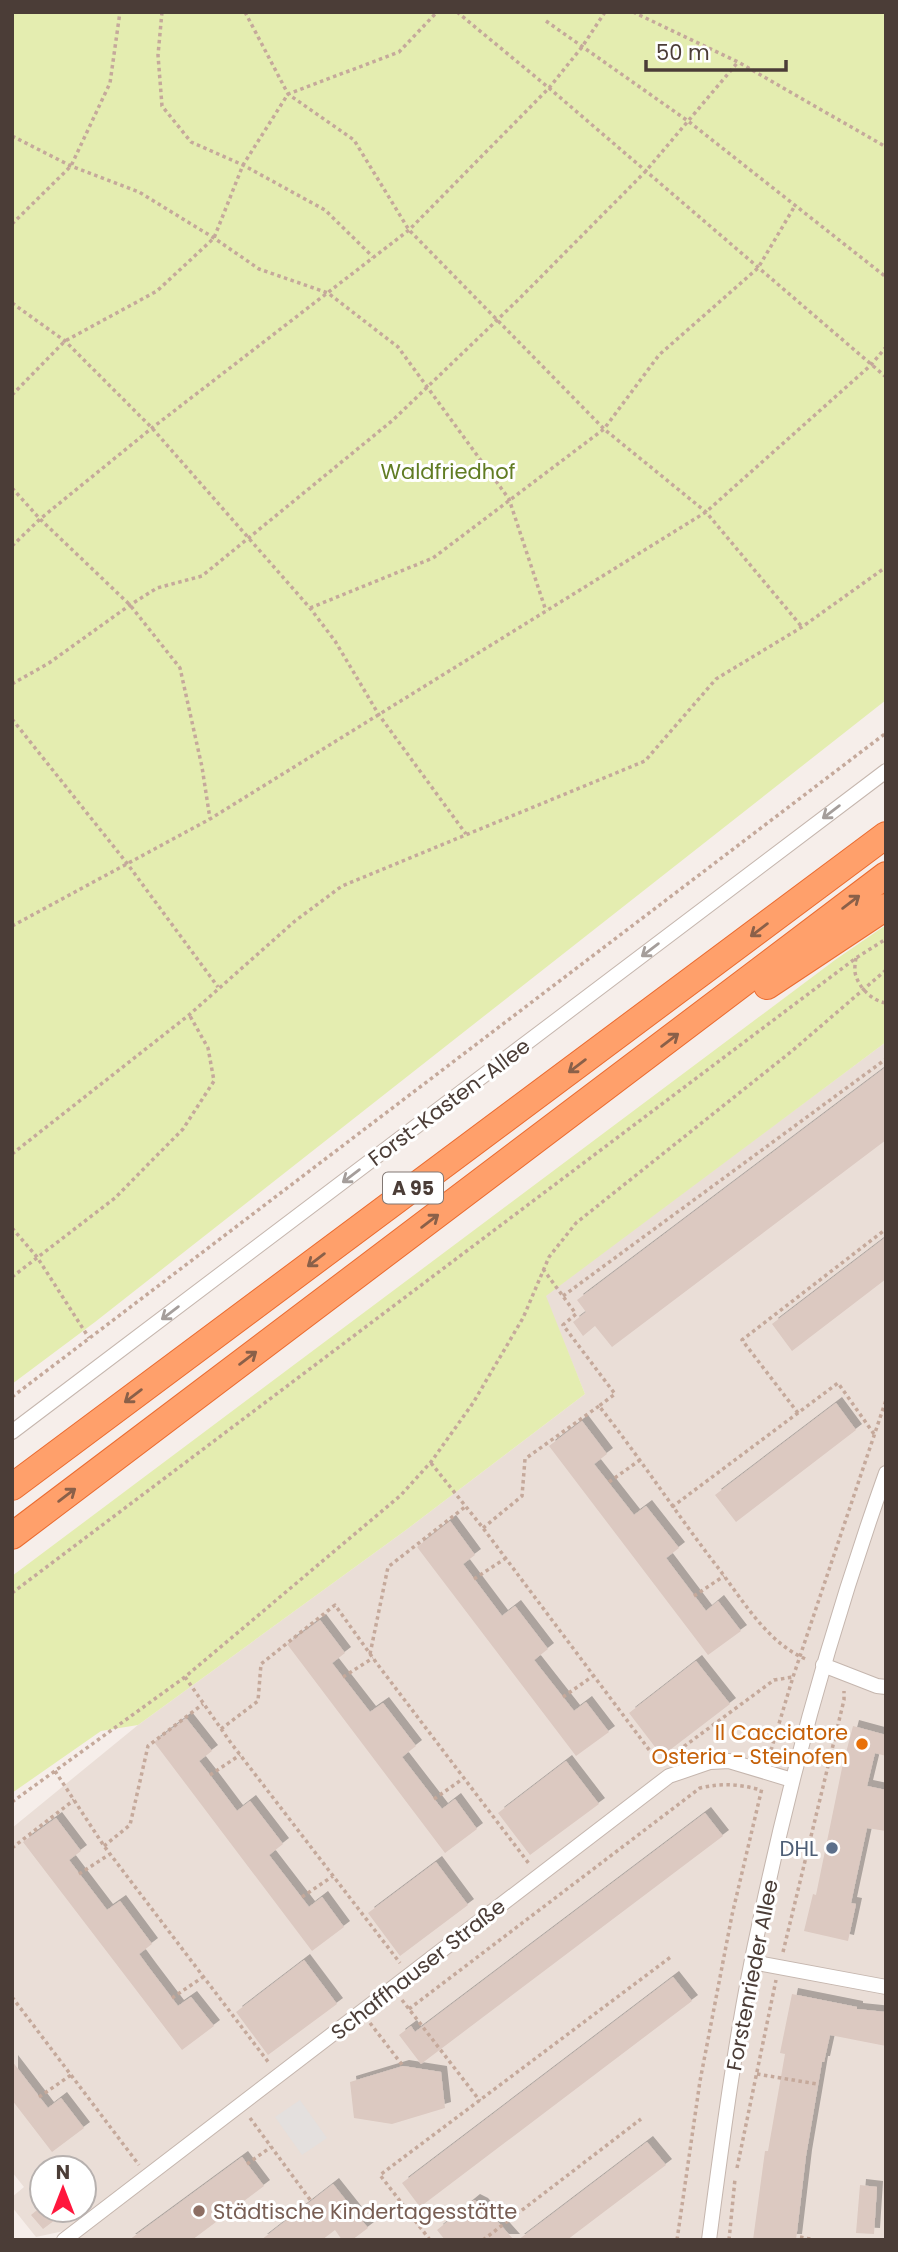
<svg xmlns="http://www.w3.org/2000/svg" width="898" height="2252" font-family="Poppins,sans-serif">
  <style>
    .residential { fill: #eaded7; fill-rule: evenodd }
    .green { fill: #e4edb0 }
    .parking { fill: #e4e0de }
    .building { fill: #dcc9c1; filter: url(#shadow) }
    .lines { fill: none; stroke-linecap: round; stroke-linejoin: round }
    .minor-casing { stroke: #c5b6ae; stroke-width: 16 }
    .motorway-casing { stroke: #ea6b30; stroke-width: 28 }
    .path { stroke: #c5a99b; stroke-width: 3.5; stroke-dasharray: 3.5 3.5; stroke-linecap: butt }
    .minor { stroke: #fff; stroke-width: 14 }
    .motorway { stroke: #ffa06b; stroke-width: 26 }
    .oneway { stroke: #a59e9b }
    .oneway2 { stroke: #8a6049 }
    .food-dot { fill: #e8710a; stroke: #fff; stroke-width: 2.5 }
    .service-dot { fill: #5c6f8a; stroke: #fff; stroke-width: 2.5 }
    .education-dot { fill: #8d6e63; stroke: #fff; stroke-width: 2.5 }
    .labels { text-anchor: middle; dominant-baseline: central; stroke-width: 6; stroke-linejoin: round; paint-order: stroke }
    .shield { fill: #fff; stroke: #817773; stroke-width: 2 }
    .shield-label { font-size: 19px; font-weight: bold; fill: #4b3d37 }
    .park-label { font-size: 21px; fill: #617c23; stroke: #fff }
    .street-label { font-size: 21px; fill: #4b3d37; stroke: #fff }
    .food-label { font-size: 21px; fill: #c56008; stroke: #fff; text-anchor: end }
    .service-label { font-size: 21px; fill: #4e5e75; stroke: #fff; text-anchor: end }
    .education-label { font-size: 21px; fill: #785e54; stroke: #fff; text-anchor: start }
  </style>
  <defs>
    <filter id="shadow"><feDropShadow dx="6" dy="-6" stdDeviation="0" flood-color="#0004"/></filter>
  </defs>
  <rect width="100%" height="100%" fill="#f6eeea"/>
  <path class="residential" d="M 886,1042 L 886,2240 L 81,2240 L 73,2229 L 36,2237 L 12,2207 L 12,2197 L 24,2187 L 12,2172 L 12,1828 L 138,1725 L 406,1530 L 585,1394 L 545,1296 ZM 42,2168 L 84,2168 L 84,2210 L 42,2210 Z"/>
  <path class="green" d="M 12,12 L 886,12 L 886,700 L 95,1322 L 12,1384 Z
    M 886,925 L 886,1042 L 546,1296 L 585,1394 L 406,1530 L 138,1725 L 101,1731 L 12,1793 L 12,1576 L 835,960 Z"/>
  <path class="parking" d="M 300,2100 L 327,2138 L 302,2155 L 275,2117 Z"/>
  <path class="building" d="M 886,1067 L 886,1140 L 612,1347 L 595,1326 L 583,1336 L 573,1322 L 586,1312 L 577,1300 Z
    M 886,1237 L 886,1279 L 792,1351 L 772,1324 Z
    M 836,1403 L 856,1430 L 736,1522 L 715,1495 Z
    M 582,1421 L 607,1454 L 594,1464 L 634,1515 L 646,1506 L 679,1548 L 666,1558 L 706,1611 L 718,1601 L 741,1631 L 708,1655 L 549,1446 Z
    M 450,1521 L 475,1555 L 463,1564 L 502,1616 L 515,1606 L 548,1649 L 534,1660 L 574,1711 L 586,1702 L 609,1732 L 576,1756 L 417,1547 Z
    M 320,1620 L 345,1653 L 332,1663 L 370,1712 L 383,1703 L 416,1746 L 402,1757 L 442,1809 L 455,1799 L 477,1829 L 445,1853 L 287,1644 Z
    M 696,1661 L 730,1704 L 662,1756 L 629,1713 Z
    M 186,1718 L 212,1751 L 199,1761 L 210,1775 L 237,1811 L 250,1801 L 283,1844 L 269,1855 L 309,1907 L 322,1897 L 344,1927 L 312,1951 L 154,1742 Z
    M 853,1726 L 886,1735 L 886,1756 L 875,1753 L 867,1786 L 886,1790 L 886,1831 L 867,1828 L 851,1903 L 856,1904 L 848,1941 L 804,1931 L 813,1894 L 816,1895 L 842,1768 Z
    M 566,1761 L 599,1804 L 530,1855 L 498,1813 Z
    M 705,1813 L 723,1836 L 421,2064 L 399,2035 L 411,2026 L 415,2032 Z
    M 56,1818 L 81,1851 L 69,1860 L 107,1910 L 120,1901 L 152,1944 L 139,1954 L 150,1969 L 178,2006 L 191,1997 L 214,2026 L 182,2050 L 23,1842 Z
    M 436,1862 L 468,1905 L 400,1956 L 368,1913 Z
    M 304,1960 L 337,2004 L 268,2055 L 236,2012 Z
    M 673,1977 L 692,2001 L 420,2207 L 402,2183 Z
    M 792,1994 L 857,2007 L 857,2009 L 886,2012 L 886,2046 L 830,2035 L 824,2062 L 822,2062 L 806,2156 L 796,2240 L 753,2240 L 765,2151 L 768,2151 L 785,2054 L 780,2053 Z
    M 12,2061 L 48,2108 L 61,2098 L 84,2128 L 52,2152 L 12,2100 Z
    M 403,2066 L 441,2072 L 445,2108 L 392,2124 L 354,2118 L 350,2082 Z
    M 647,2142 L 666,2165 L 592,2221 L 567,2240 L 518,2240 Z
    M 242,2157 L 264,2186 L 192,2240 L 129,2240 Z
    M 333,2184 L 368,2228 L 352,2240 L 342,2240 L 335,2230 L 322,2240 L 261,2240 Z
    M 860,2185 L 877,2187 L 874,2234 L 856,2233 Z
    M 474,2200 L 482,2204 L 514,2240 L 445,2240 L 437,2230 Z
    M 42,2206 L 42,2210 L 46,2210 L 55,2220 L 43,2229 L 31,2215 Z"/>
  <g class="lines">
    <g class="minor-casing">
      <path id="minor" d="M 12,1432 L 886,771
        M 823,1665 L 877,1686 L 886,1687
        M 752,1962 L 886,1987
        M 64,2240 L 669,1776 L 710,1762 L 729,1761 L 792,1780
        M 709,2240 C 723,2133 737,2026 760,1921 C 792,1769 834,1619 886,1473"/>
    </g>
    <g class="motorway-casing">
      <path id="motorway" d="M 767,986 L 886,907
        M 12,1487 L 886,835
        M 12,1536 L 886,875"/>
    </g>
    <path class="path" d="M 162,12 L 158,55 L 162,106 L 191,142 L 243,165 L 325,210 L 373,257
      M 245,12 L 288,94 L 354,140 L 409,230 L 604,429 L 706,512 L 802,627
      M 457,12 L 549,88 L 886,377
      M 633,12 L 738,62 L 886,147
      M 546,21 L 688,121 L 886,277
      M 12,136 L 71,166 L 139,192 L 214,238 L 259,269 L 328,293 L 398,347 L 509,499 L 546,611
      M 12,224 L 71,166 L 110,83 L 120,12
      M 12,303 L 65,341 L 152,428 L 310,608 L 335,641 L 379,715 L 466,834
      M 12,395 L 65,341 L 157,291 L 214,238 L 243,165 L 288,94 L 399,52 L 437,12
      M 12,488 L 40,519 L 130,605 L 180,668 L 202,767 L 210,819
      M 12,546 L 40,519 L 152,428 L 409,230 L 549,88 L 582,47 L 605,12
      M 310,608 L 433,558 L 604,429 L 659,355 L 758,268 L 796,204
      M 12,684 L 49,663 L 130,605 L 157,588 L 202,576 L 393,420 L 521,297 L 645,172 L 738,62
      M 12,719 L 126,862 L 218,987
      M 12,926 L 210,819 L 706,512 L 871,365 L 886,347
      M 856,958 C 855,964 854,971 856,976 C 860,989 873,1001 886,1003
      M 12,1154 L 189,1015 L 295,921 L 342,886 L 645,761 L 716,679 L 802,627 L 886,567
      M 12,1228 L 37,1257 L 89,1338
      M 543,1269 L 576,1314 L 563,1325 L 615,1394 L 599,1406 C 641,1459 678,1516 719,1569 C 744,1602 768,1644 808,1660
      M 12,1277 L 115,1198 L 183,1129 L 214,1081 L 208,1048 L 190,1016
      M 563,1296 L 886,1059
      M 12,1397 L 886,733
      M 798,1413 L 742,1340 L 886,1229
      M 431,1463 L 483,1528 L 659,1763
      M 609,1482 L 640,1460
      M 672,1507 L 838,1383 L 874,1434
      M 483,1528 L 522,1496 L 525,1459 L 599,1406
      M 474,1579 L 506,1558
      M 12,1593 L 856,958 L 886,939
      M 694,1596 L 724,1576
      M 370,1654 L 388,1567 L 465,1507
      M 185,1677 L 231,1743 L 400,1963
      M 343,1677 L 373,1658
      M 563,1697 L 593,1676
      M 221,1729 L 258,1701 L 261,1664 L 335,1605 L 378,1665 L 530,1865
      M 769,1757 L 793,1677 L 886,1400
      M 667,1759 L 774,1680 L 793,1677
      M 55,1771 L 104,1846 L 269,2063
      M 210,1775 L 240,1755
      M 434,1799 L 464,1778
      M 12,1802 L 185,1677 L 401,1495 L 431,1462 L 473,1403 L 523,1318 L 549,1257 L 576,1223 L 792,1051 L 886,970
      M 104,1846 L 130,1825 L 148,1746 L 203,1704
      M 12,1848 L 74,1800
      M 79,1874 L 110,1854
      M 302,1897 L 333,1876
      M 783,1952 L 844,1700 L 844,1691
      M 12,1997 L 139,2165
      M 172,1998 L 203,1977
      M 402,2000 L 480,2101
      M 409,2009 L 700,1788 C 722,1783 739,1784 761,1790
      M 370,2023 L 403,2066
      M 757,2074 L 817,2084
      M 39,2097 L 71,2075
      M 250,2118 L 311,2201
      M 247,2164 L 271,2147
      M 737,2168 L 776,1980
      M 800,2237 L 815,2240
      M 430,2240 L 380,2175 L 672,1956
      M 483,2240 L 641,2119
      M 677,2240 L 700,2081 L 732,1915 L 762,1788
      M 729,2240 L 735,2179"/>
    <use href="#minor" class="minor"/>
    <use href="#motorway" class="motorway"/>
  </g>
  <defs><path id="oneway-shaft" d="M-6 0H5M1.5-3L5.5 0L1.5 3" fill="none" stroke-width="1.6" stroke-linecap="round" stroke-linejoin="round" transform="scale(1.75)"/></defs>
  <g class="oneway">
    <use href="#oneway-shaft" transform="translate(831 812) rotate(143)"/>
    <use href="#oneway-shaft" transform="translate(650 950) rotate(143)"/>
    <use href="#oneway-shaft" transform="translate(351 1176) rotate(143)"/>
    <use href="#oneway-shaft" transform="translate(170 1313) rotate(143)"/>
  </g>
  <g class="oneway2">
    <use href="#oneway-shaft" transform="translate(851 902) rotate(-37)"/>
    <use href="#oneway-shaft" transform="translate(759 930) rotate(143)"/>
    <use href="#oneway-shaft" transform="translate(670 1040) rotate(-37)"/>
    <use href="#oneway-shaft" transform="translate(577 1066) rotate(143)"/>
    <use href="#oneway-shaft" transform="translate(430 1221) rotate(-37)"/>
    <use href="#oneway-shaft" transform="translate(316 1260) rotate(143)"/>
    <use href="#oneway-shaft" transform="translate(248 1358) rotate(-37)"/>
    <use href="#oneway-shaft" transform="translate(133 1396) rotate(143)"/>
    <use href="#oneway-shaft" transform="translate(67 1495) rotate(-37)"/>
  </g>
  <circle class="food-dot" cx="862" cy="1744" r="7"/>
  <circle class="service-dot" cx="832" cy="1848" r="7"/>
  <circle class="education-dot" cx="199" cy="2211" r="7"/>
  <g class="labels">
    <rect class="shield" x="383" y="1172.5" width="60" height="31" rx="5"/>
    <g class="shield-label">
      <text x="413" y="1188">A 95</text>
    </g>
    <g class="park-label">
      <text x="448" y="471">Waldfriedhof</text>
    </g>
    <g class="street-label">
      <text transform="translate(449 1102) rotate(-37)">Forst-Kasten-Allee</text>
      <text transform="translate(418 1969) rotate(-38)">Schaffhauser Straße</text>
      <text transform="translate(752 1975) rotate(-79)">Forstenrieder Allee</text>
    </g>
    <g class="food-label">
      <text x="848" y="1732">Il Cacciatore<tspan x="848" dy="24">Osteria - Steinofen</tspan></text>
    </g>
    <g class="service-label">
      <text x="818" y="1848">DHL</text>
    </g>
    <g class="education-label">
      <text x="213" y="2211">Städtische Kindertagesstätte</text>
    </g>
  </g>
  <rect width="898" height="2252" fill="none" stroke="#4b3d37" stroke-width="28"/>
  <g transform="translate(63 2189)"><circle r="33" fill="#ffffff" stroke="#b7b1af" stroke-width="2"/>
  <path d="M0-5L12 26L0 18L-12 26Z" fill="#ff173d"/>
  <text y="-10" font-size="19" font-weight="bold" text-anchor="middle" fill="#4b3d37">N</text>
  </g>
  <path d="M646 60v10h140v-10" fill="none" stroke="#4b3d37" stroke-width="3.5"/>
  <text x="656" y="60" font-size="21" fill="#4b3d37" stroke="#ffffff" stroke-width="5" paint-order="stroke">50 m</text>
</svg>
